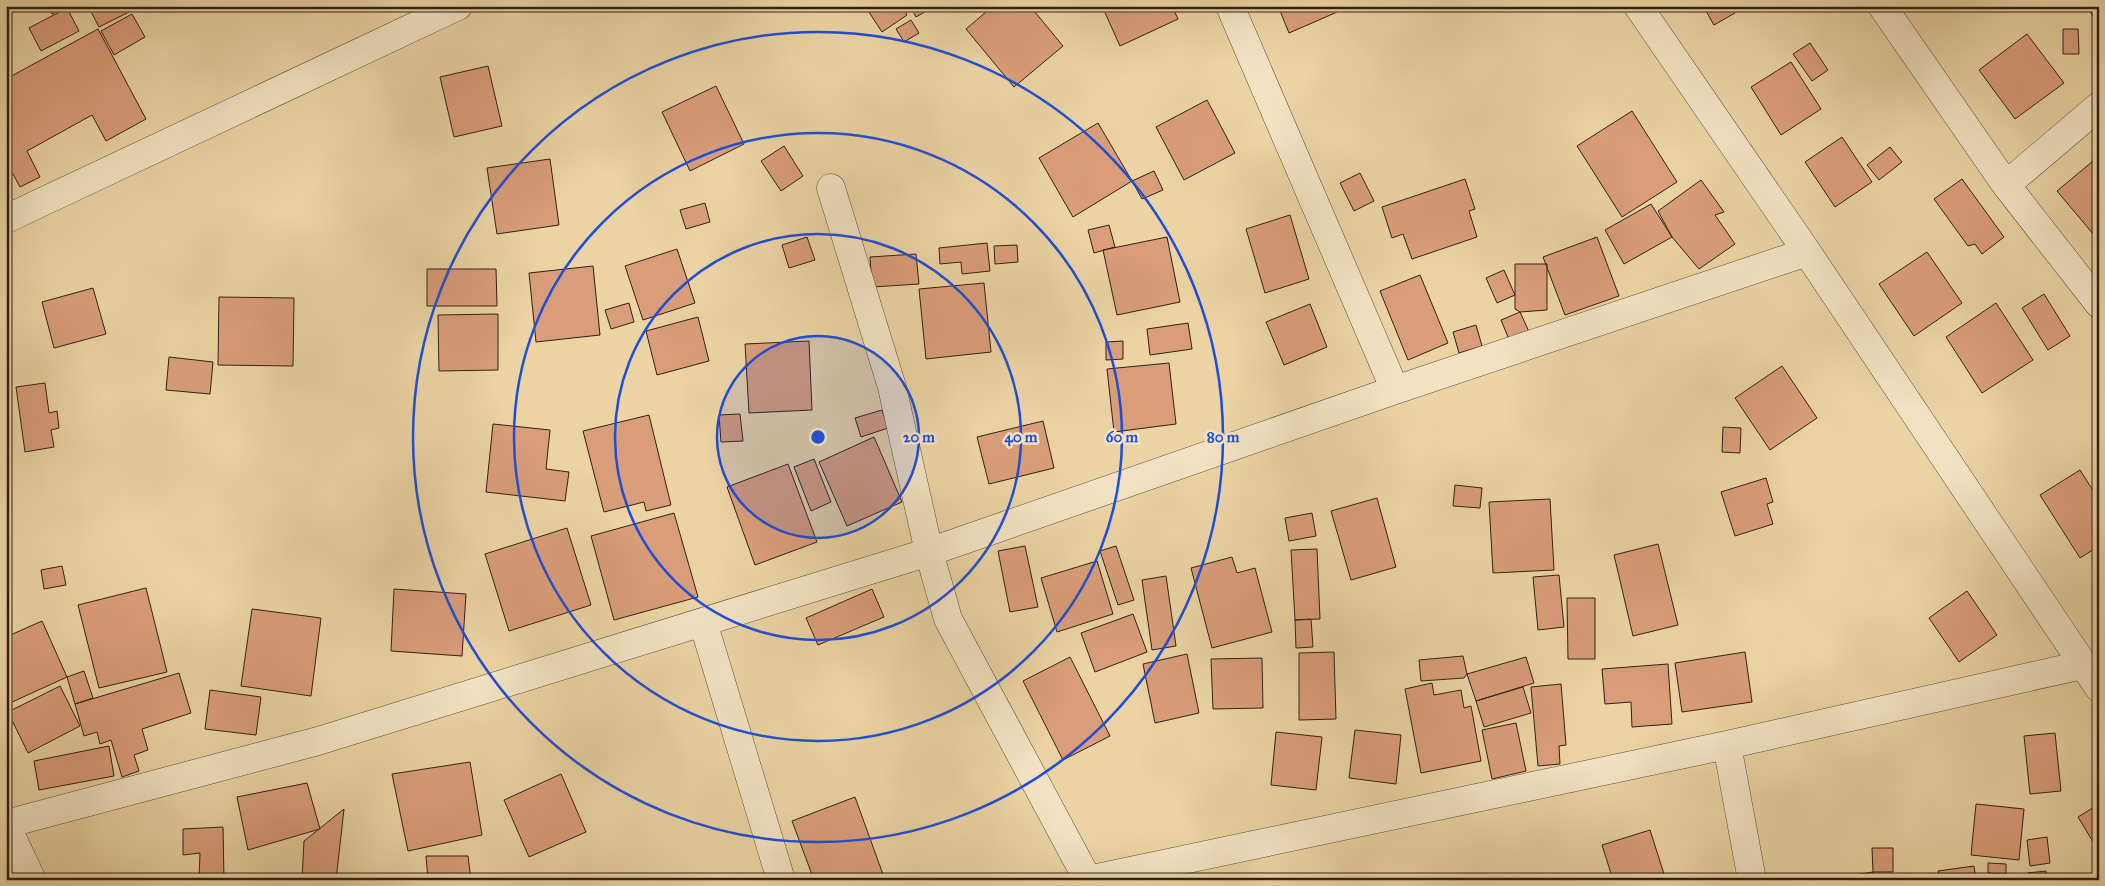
<svg xmlns="http://www.w3.org/2000/svg" width="2105" height="886" font-family="'IM FELL Great Primer',serif">
  <style>
    .building { fill: #d99d79; stroke: #30201a }
    .lines { fill: none; stroke-linecap: round; stroke-linejoin: round }
    .minor-casing { stroke: #5f4d3c; stroke-width: 29 }
    .minor { stroke: #f2e2c3; stroke-width: 28 }
    .ring { fill: none; stroke: #1d4ed8; stroke-width: 2.5 }
    .centre { fill: #1d4ed8; stroke: #f2e2c3; stroke-width: 2.5 }
    .ring-label { font-size: 15px; text-anchor: middle; font-weight: bold; fill: #1d4ed8; stroke: #f2e2c3; stroke-width: 5; stroke-linejoin: round; paint-order: stroke }
  </style>
  <rect width="100%" height="100%" fill="#ebd3a3"/>
  <filter id="stains"><feTurbulence type="fractalNoise" baseFrequency=".004" numOctaves="4"/><feColorMatrix values="0 0 0 0 .2 0 0 0 0 .09 0 0 0 0 .02 0 0 0 .5 -.17"/></filter>
  <radialGradient id="worn" r=".72"><stop offset=".6" stop-color="#630" stop-opacity="0"/><stop offset="1" stop-color="#630" stop-opacity=".3"/></radialGradient>
  <path class="building" d="M 48,6 L 67,6 L 52,14 Z
    M 88,6 L 128,6 L 131,11 L 99,27 Z
    M 865,6 L 902,6 L 907,15 L 882,32 Z
    M 910,6 L 935,6 L 916,17 Z
    M 993,6 L 1030,6 L 1063,46 L 1014,87 L 966,29 Z
    M 1102,6 L 1172,6 L 1178,19 L 1120,46 Z
    M 1278,6 L 1351,6 L 1289,33 Z
    M 1703,6 L 1747,6 L 1714,25 Z
    M 2086,6 L 2099,6 L 2099,25 Z
    M 67,8 L 79,31 L 41,51 L 29,28 Z
    M 132,14 L 145,37 L 114,55 L 101,31 Z
    M 911,20 L 919,33 L 904,42 L 896,29 Z
    M 98,29 L 146,119 L 106,141 L 92,115 L 27,151 L 40,177 L 20,187 L 6,161 L 6,79 Z
    M 2063,29 L 2078,29 L 2079,54 L 2063,54 Z
    M 2027,34 L 2064,83 L 2015,119 L 1979,70 Z
    M 1810,43 L 1828,70 L 1812,81 L 1793,54 Z
    M 1791,62 L 1821,109 L 1781,135 L 1751,87 Z
    M 488,66 L 502,126 L 454,137 L 440,77 Z
    M 716,86 L 744,144 L 690,171 L 662,112 Z
    M 1207,100 L 1235,153 L 1184,180 L 1156,127 Z
    M 1632,111 L 1677,182 L 1622,217 L 1577,146 Z
    M 1098,123 L 1132,181 L 1073,217 L 1039,158 Z
    M 1842,137 L 1872,182 L 1835,207 L 1805,162 Z
    M 784,146 L 803,176 L 781,191 L 761,161 Z
    M 1890,147 L 1902,162 L 1879,180 L 1867,165 Z
    M 2099,156 L 2099,241 L 2057,191 Z
    M 550,159 L 559,225 L 497,234 L 487,168 Z
    M 1154,171 L 1163,190 L 1142,199 L 1132,181 Z
    M 1360,173 L 1374,201 L 1354,211 L 1340,183 Z
    M 1465,179 L 1475,209 L 1469,211 L 1477,237 L 1412,259 L 1403,234 L 1392,238 L 1382,207 Z
    M 1962,179 L 2004,237 L 1982,254 L 1975,244 L 1968,246 L 1934,199 Z
    M 1701,180 L 1724,212 L 1715,215 L 1735,244 L 1699,269 L 1672,237 L 1658,211 Z
    M 705,203 L 710,222 L 686,229 L 680,210 Z
    M 1651,204 L 1672,237 L 1624,264 L 1605,230 Z
    M 1290,215 L 1309,279 L 1265,293 L 1246,229 Z
    M 1109,225 L 1115,247 L 1094,253 L 1088,230 Z
    M 807,237 L 815,260 L 789,268 L 782,245 Z
    M 1167,237 L 1180,302 L 1117,315 L 1103,250 Z
    M 1597,237 L 1619,296 L 1565,315 L 1543,257 Z
    M 987,243 L 990,271 L 962,274 L 961,262 L 940,264 L 939,248 Z
    M 1017,245 L 1018,262 L 995,264 L 994,246 Z
    M 677,249 L 695,303 L 643,320 L 625,266 Z
    M 1927,252 L 1962,303 L 1914,336 L 1879,284 Z
    M 916,254 L 919,284 L 872,287 L 870,257 Z
    M 1515,264 L 1547,264 L 1547,310 L 1520,312 L 1515,309 Z
    M 593,266 L 600,335 L 536,342 L 529,273 Z
    M 427,269 L 496,269 L 497,306 L 427,306 Z
    M 1504,270 L 1515,295 L 1497,303 L 1486,278 Z
    M 1420,275 L 1448,343 L 1408,360 L 1380,291 Z
    M 984,283 L 991,352 L 926,359 L 919,289 Z
    M 93,288 L 106,334 L 54,348 L 42,302 Z
    M 2044,294 L 2070,336 L 2048,350 L 2022,308 Z
    M 219,297 L 294,298 L 293,366 L 218,365 Z
    M 629,303 L 634,322 L 611,329 L 605,310 Z
    M 1996,303 L 2033,360 L 1982,393 L 1946,337 Z
    M 1310,304 L 1327,347 L 1284,365 L 1266,322 Z
    M 1520,312 L 1530,334 L 1510,342 L 1501,320 Z
    M 498,314 L 498,370 L 439,371 L 438,315 Z
    M 698,317 L 709,361 L 657,375 L 646,331 Z
    M 1188,323 L 1192,349 L 1150,355 L 1147,329 Z
    M 1476,325 L 1482,346 L 1459,353 L 1453,332 Z
    M 809,341 L 812,410 L 749,413 L 745,344 Z
    M 1123,341 L 1123,359 L 1106,360 L 1106,342 Z
    M 169,357 L 213,362 L 210,394 L 166,390 Z
    M 1169,363 L 1176,424 L 1114,432 L 1107,369 Z
    M 1782,366 L 1817,418 L 1770,450 L 1735,398 Z
    M 45,383 L 49,413 L 57,411 L 59,428 L 51,430 L 54,447 L 25,452 L 16,387 Z
    M 882,410 L 888,428 L 861,437 L 855,418 Z
    M 740,414 L 743,441 L 721,442 L 719,415 Z
    M 649,415 L 671,505 L 646,511 L 644,502 L 604,512 L 583,431 Z
    M 1043,421 L 1054,468 L 989,484 L 977,437 Z
    M 493,424 L 550,430 L 546,469 L 569,472 L 565,501 L 486,492 Z
    M 1723,427 L 1741,428 L 1740,453 L 1722,452 Z
    M 874,437 L 902,502 L 847,526 L 819,462 Z
    M 814,459 L 831,502 L 811,511 L 794,467 Z
    M 788,464 L 817,542 L 755,565 L 727,487 Z
    M 2080,470 L 2099,500 L 2099,546 L 2080,558 L 2040,495 Z
    M 1766,478 L 1773,502 L 1767,504 L 1773,524 L 1735,536 L 1721,492 Z
    M 1455,485 L 1482,488 L 1480,508 L 1453,506 Z
    M 1377,498 L 1396,567 L 1351,580 L 1331,511 Z
    M 1550,499 L 1554,570 L 1493,573 L 1489,502 Z
    M 674,513 L 698,597 L 614,620 L 591,536 Z
    M 1312,513 L 1316,536 L 1289,541 L 1285,518 Z
    M 567,528 L 591,605 L 509,631 L 485,554 Z
    M 1658,544 L 1678,625 L 1633,636 L 1614,555 Z
    M 1025,546 L 1038,607 L 1010,612 L 998,551 Z
    M 1116,546 L 1134,600 L 1118,605 L 1100,551 Z
    M 1317,549 L 1320,619 L 1295,620 L 1291,550 Z
    M 1232,557 L 1237,573 L 1255,568 L 1272,632 L 1212,648 L 1191,568 Z
    M 1097,561 L 1113,614 L 1057,632 L 1041,578 Z
    M 62,566 L 66,585 L 44,589 L 41,570 Z
    M 1559,575 L 1564,627 L 1538,630 L 1533,577 Z
    M 1166,576 L 1176,646 L 1152,650 L 1142,580 Z
    M 146,588 L 167,672 L 99,688 L 78,605 Z
    M 394,589 L 466,594 L 462,656 L 391,651 Z
    M 872,589 L 884,617 L 818,645 L 806,618 Z
    M 1967,591 L 1997,635 L 1959,662 L 1929,618 Z
    M 1567,598 L 1595,598 L 1595,659 L 1568,659 Z
    M 252,609 L 321,618 L 311,696 L 241,686 Z
    M 1133,614 L 1147,652 L 1095,672 L 1081,633 Z
    M 1311,619 L 1313,647 L 1296,648 L 1295,620 Z
    M 42,621 L 67,677 L 10,703 L 6,694 L 6,637 Z
    M 1334,652 L 1336,719 L 1299,720 L 1299,653 Z
    M 1745,652 L 1752,702 L 1682,712 L 1675,663 Z
    M 1187,654 L 1199,713 L 1155,723 L 1143,664 Z
    M 1463,656 L 1467,674 L 1464,678 L 1421,681 L 1419,660 Z
    M 1070,657 L 1110,736 L 1063,760 L 1023,681 Z
    M 1526,657 L 1534,683 L 1476,701 L 1467,674 Z
    M 1262,658 L 1263,708 L 1213,709 L 1211,659 Z
    M 1668,664 L 1672,724 L 1632,727 L 1631,702 L 1605,704 L 1602,669 Z
    M 84,671 L 93,698 L 75,704 L 67,677 Z
    M 179,673 L 191,713 L 142,729 L 148,750 L 134,755 L 139,771 L 122,777 L 111,740 L 100,744 L 97,732 L 84,736 L 75,704 Z
    M 1432,683 L 1434,695 L 1461,690 L 1464,708 L 1471,706 L 1481,761 L 1421,773 L 1405,689 Z
    M 1561,684 L 1566,745 L 1559,746 L 1560,764 L 1538,766 L 1531,687 Z
    M 60,686 L 80,726 L 28,753 L 8,712 Z
    M 1523,687 L 1531,713 L 1484,727 L 1476,701 Z
    M 210,690 L 261,697 L 256,735 L 205,729 Z
    M 1516,723 L 1526,771 L 1492,779 L 1482,730 Z
    M 1355,730 L 1401,735 L 1396,784 L 1349,778 Z
    M 1276,732 L 1322,737 L 1316,790 L 1271,785 Z
    M 2055,733 L 2061,791 L 2030,794 L 2024,736 Z
    M 109,746 L 114,776 L 39,790 L 34,761 Z
    M 470,762 L 482,835 L 408,851 L 392,774 Z
    M 561,774 L 586,832 L 529,857 L 504,800 Z
    M 307,783 L 320,829 L 248,850 L 237,797 Z
    M 855,797 L 885,880 L 814,880 L 792,821 Z
    M 1976,804 L 2024,809 L 2019,860 L 1971,855 Z
    M 2099,804 L 2099,850 L 2098,850 L 2078,817 Z
    M 344,809 L 336,880 L 302,880 L 304,841 Z
    M 223,827 L 224,880 L 199,880 L 200,853 L 183,855 L 183,829 Z
    M 1650,830 L 1664,874 L 1645,880 L 1613,880 L 1602,845 Z
    M 2047,837 L 2050,863 L 2030,866 L 2027,840 Z
    M 1872,848 L 1893,848 L 1893,872 L 1873,872 Z
    M 426,856 L 468,856 L 471,880 L 428,880 Z
    M 1988,863 L 2006,864 L 2006,874 L 1988,873 Z
    M 1974,866 L 1976,880 L 1939,880 L 1938,871 Z
    M 2046,871 L 2047,880 L 2028,880 L 2028,873 Z
    M 1873,872 L 1873,880 L 1842,880 L 1842,877 Z
    M 1931,874 L 1932,880 L 1890,880 Z"/>
  <g class="lines">
    <g class="minor-casing">
      <path id="minor" d="M 1230,6 L 1395,390
        M 1638,6 L 1807,252 L 2099,688
        M 1882,6 L 2006,185 L 2099,304
        M 2006,185 L 2099,106
        M 831,188 L 892,387 L 929,552 L 948,619 L 1088,880 L 1727,745 L 2082,665
        M 6,219 L 458,6
        M 703,622 L 781,880
        M 1727,745 L 1752,880
        M 6,824 L 318,741 L 929,552 L 1395,390 L 1807,252
        M 6,825 L 32,880"/>
    </g>
    <use href="#minor" class="minor"/>
  </g>
  <circle cx="818" cy="437" r="101" fill="#1d4ed8" fill-opacity=".12"/>
  <g class="ring">
    <circle cx="818" cy="437" r="101"/>
    <circle cx="818" cy="437" r="203"/>
    <circle cx="818" cy="437" r="304"/>
    <circle cx="818" cy="437" r="405"/>
  </g>
  <circle cx="818" cy="437" r="8" class="centre"/>
  <g class="ring-label">
    <text x="919" y="442">20 m</text>
    <text x="1021" y="442">40 m</text>
    <text x="1122" y="442">60 m</text>
    <text x="1223" y="442">80 m</text>
  </g>
  <rect width="2105" height="886" fill="none" stroke="#ebd3a3" stroke-width="25"/>
  <rect x="8" y="8" width="2090" height="871" fill="none" stroke="#30201a" stroke-width="2.5"/>
  <rect x="12" y="12" width="2080" height="861" fill="none" stroke="#30201a"/>
  <rect width="100%" height="100%" filter="url(#stains)"/>
  <rect width="100%" height="100%" fill="url(#worn)"/>
</svg>
